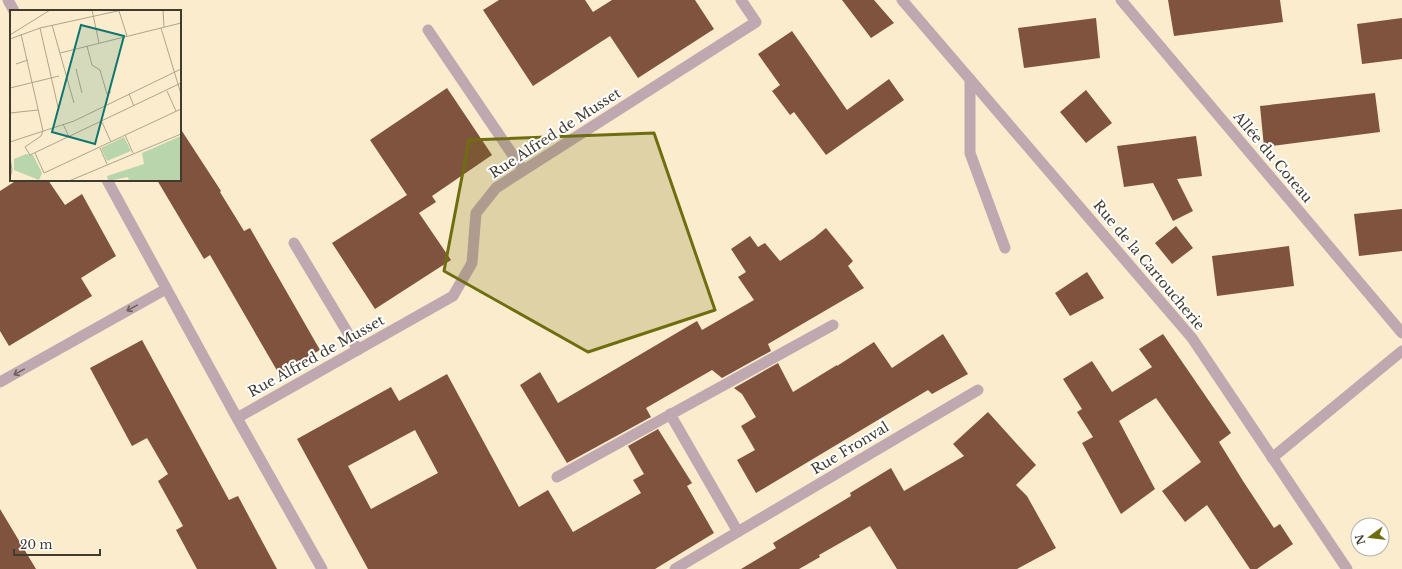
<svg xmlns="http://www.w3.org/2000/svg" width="1402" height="569" font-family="'Libre Baskerville',serif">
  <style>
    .building { fill: #80533e; fill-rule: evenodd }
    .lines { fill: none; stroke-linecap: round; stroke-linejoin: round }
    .service { stroke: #c0a8b0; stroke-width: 11 }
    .minor { stroke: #c0a8b0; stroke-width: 11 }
    .oneway { stroke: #6d615c }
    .marked { fill: #6e6e11; fill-opacity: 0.2; stroke: #6e6e11; stroke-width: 3; stroke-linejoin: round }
    .labels { text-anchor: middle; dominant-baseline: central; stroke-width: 4; stroke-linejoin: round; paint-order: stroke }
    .street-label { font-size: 14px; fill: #413b2e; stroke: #fff }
    .inset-road { fill: none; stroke: #b0a58d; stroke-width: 1 }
    .view { fill: #0f766e; fill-opacity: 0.15; stroke: #0f766e; stroke-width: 2 }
    .inset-edge { fill: none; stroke: #413b2e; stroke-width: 2 }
  </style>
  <rect width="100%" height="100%" fill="#faeccc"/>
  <path class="building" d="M 499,0 L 585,0 L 593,12 L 612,0 L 695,0 L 714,29 L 638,78 L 610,36 L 533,86 L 483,10 Z
    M 842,0 L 874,0 L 894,23 L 871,38 Z
    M 1168,0 L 1280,0 L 1283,22 L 1174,36 Z
    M 1096,18 L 1100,58 L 1024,68 L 1018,28 Z
    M 1402,18 L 1402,59 L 1362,64 L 1357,24 Z
    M 792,31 L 847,110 L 889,79 L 904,100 L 826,155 L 794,112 L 790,115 L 772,91 L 780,85 L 758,54 Z
    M 447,88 L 492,155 L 432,196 L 436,202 L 419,213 L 451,260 L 375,309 L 332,243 L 407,195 L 370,140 Z
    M 1086,90 L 1112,123 L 1086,143 L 1060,112 Z
    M 1375,93 L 1380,132 L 1264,147 L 1260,106 Z
    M 180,128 L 221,191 L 220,192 L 244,231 L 250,228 L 320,350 L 279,374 L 210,255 L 204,259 L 157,180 L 180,180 Z
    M 1196,136 L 1202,176 L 1177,179 L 1193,211 L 1173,221 L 1153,183 L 1124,187 L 1117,146 Z
    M 17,180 L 48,180 L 65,205 L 82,194 L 116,256 L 81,278 L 92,296 L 9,346 L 0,331 L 0,191 Z
    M 1402,209 L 1402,251 L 1359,256 L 1354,214 Z
    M 1176,226 L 1193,248 L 1172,264 L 1155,243 Z
    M 826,228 L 853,261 L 848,266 L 864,288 L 768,344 L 771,351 L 722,378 L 712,370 L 646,408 L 651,417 L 567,463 L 520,385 L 540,372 L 558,403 L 697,321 L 702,330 L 754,300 L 738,277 L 746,272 L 731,249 L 750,236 L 758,247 L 765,243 L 780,261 L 814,238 Z
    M 1289,246 L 1294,286 L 1217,296 L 1212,256 Z
    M 1087,272 L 1104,298 L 1070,316 L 1055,293 Z
    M 943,334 L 968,374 L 932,394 L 928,390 L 756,493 L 737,460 L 755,450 L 741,426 L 756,417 L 742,394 L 734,388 L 778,363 L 793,392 L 837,365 L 837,366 L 874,342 L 892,368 Z
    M 1163,334 L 1231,433 L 1219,442 L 1243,481 L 1274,528 L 1280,524 L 1293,544 L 1257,569 L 1250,569 L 1207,505 L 1185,522 L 1162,491 L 1201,462 L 1156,398 L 1119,421 L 1155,489 L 1121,514 L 1082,443 L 1093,437 L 1077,412 L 1082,409 L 1063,379 L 1092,361 L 1112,392 L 1152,367 L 1139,349 Z
    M 142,340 L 229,500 L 238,496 L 277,569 L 197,569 L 176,530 L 183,526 L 158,481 L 168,474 L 147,438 L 132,446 L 90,368 Z
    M 447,374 L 519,507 L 548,490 L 573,532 L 641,493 L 633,480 L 644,474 L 628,446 L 658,429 L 692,483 L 687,486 L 714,533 L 655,569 L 368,569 L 297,439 L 391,387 L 399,401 ZM 415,430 L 438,473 L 371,509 L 348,466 Z
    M 988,412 L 1036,465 L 1016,485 L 1027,496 L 1056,548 L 1017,569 L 897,569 L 870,526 L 819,555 L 820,557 L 799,569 L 741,569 L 776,548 L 773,543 L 851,496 L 850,493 L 891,468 L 904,491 L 964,456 L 953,444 Z
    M 0,509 L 36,569 L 0,569 Z"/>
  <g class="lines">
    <path class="service" d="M 428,30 L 523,170
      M 970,79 L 970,153 L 1005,248
      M 294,243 L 358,350"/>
    <path class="minor" d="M 8,0 L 14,11
      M 902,0 L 1192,338 L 1347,569
      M 1121,0 L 1402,333
      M 107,180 L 237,418 L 322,569
      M 0,382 L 166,289
      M 670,414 L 738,532
      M 237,418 L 453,296 L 472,263 L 476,213 L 496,188 L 756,22 L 741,0
      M 1272,458 L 1402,351
      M 557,477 L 833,325
      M 675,569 L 978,390"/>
  </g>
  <defs><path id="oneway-shaft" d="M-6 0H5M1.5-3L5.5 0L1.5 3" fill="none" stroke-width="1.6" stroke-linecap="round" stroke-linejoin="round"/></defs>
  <g class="oneway">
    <use href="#oneway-shaft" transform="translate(132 308) rotate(151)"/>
    <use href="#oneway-shaft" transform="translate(19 372) rotate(151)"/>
  </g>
  <path class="marked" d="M 654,133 L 715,310 L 588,352 L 444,271 L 469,140 Z"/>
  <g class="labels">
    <g class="street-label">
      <text transform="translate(555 133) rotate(-33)">Rue Alfred de Musset</text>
      <text transform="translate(1273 157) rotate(50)">Allée du Coteau</text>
      <text transform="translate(1149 265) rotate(50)">Rue de la Cartoucherie</text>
      <text transform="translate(316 356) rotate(-29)">Rue Alfred de Musset</text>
      <text transform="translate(850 448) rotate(-31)">Rue Fronval</text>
    </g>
  </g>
  <g transform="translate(10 10)">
    <rect width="171" height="171" fill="#faeccc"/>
    <path d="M 171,126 L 171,167 L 169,171 L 119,171 L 118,167 L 98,171 L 97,166 L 134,154 L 132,143 ZM 114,127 L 121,141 L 97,151 L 91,138 ZM 16,144 L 23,145 L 32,163 L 29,170 L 4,160 L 4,149 Z" fill="#b8d5ac"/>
    <path class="inset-road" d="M 82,0 L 89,33M 153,0 L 154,17M 109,1 L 117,26M 42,15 L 64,93M 30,18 L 48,97M 151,18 L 171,84M 11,24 L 33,121 L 31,126 L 15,137 L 20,145 L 171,73M 0,25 L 40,0M 0,29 L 30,18 L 112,0M 77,36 L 82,55 L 90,60 L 97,84 L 101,82M 50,43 L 171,13M 6,54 L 18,50M 66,59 L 72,83M 0,78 L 49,66M 157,81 L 166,101M 119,84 L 124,96M 0,103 L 28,100M 92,112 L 101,132M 53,114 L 59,127M 115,125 L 123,143M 0,132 L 64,111 L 171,59M 90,138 L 97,154M 25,143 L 34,163M 0,146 L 2,160 L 0,168M 34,163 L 171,99M 59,171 L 171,124"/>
    <path class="view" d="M 71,15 L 114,26 L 85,134 L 42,122 Z"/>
    <rect width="171" height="171" class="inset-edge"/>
  </g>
  <g transform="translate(1370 537) rotate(255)"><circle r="19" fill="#ffffff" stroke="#b3b1ab"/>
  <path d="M0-3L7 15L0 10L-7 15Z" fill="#6e6e11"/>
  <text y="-6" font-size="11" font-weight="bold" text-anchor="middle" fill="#413b2e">N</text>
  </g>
  <path d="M14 549v6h86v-6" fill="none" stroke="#413b2e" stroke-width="2"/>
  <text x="20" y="549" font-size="12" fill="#413b2e" stroke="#ffffff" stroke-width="3" paint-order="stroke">20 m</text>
</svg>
